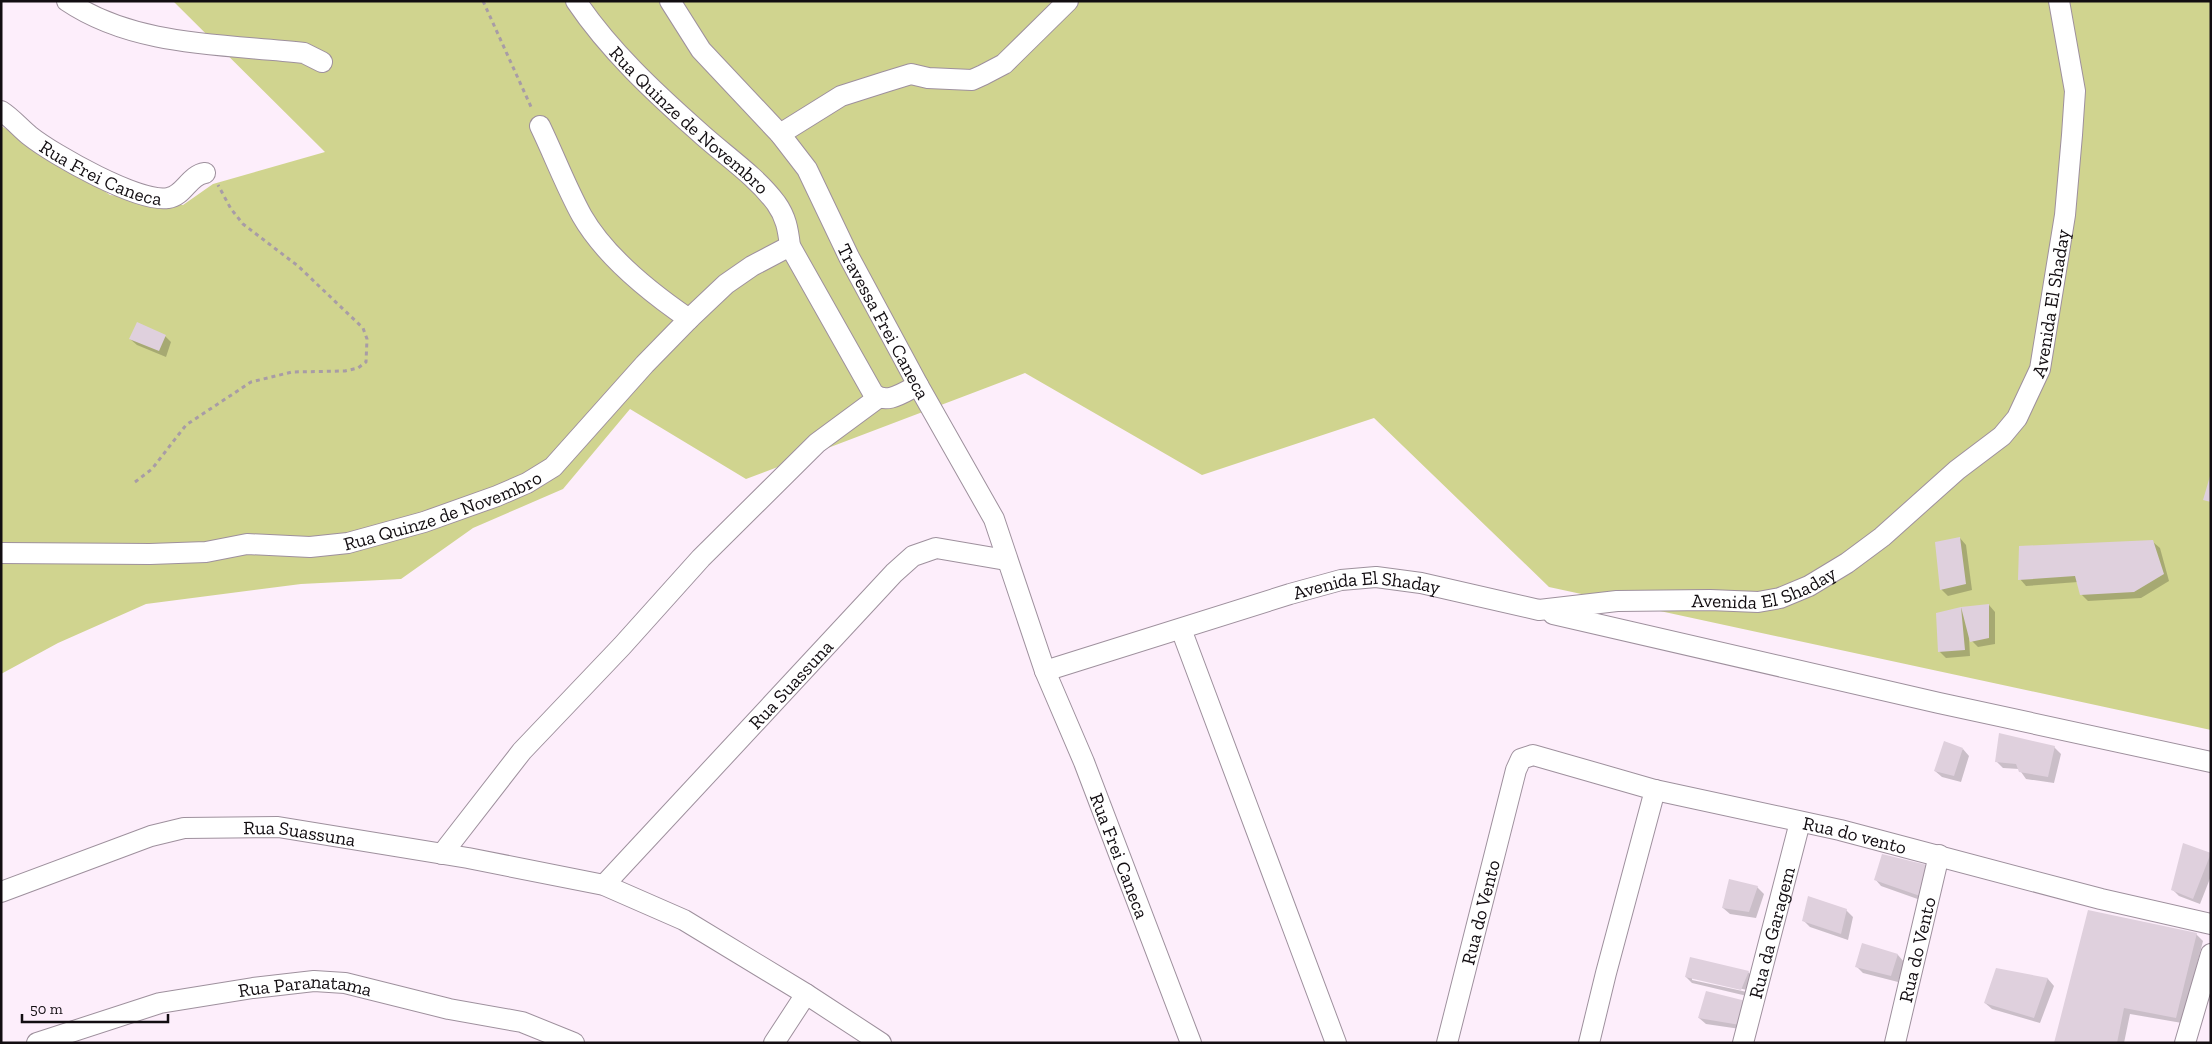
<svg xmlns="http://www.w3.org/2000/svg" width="2212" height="1044" font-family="'Zilla Slab',serif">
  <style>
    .green { fill: #d0d48f }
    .shadow { fill: #0003; fill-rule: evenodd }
    .building { fill: #dfd0dd }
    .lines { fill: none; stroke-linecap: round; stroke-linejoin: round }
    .minor-casing { stroke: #9e909d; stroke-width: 22 }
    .path { stroke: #a89ca6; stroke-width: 3; stroke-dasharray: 4 4; stroke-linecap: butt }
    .minor { stroke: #fff; stroke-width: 20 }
    .labels { text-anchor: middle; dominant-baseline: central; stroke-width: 5; stroke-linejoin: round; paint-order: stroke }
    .street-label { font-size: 19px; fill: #120d11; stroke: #fdeefb }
  </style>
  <rect width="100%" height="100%" fill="#fdeefb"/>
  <path class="green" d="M 173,1 L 2211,1 L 2211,730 L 1549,587 L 1374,418 L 1202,475 L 1025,373 L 746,479 L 630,409 L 563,489 L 473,528 L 401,579 L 301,584 L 146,604 L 58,643 L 1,674 L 1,126 L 54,155 L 110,195 L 183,205 L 213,184 L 325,152 Z"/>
  <path class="shadow" d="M 165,336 L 171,342 L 166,357 L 137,345 L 130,339 Z
    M 1960,538 L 1966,545 L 1972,590 L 1948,596 L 1941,589 Z
    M 2153,542 L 2160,548 L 2169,581 L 2141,598 L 2088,601 L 2081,594 L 2078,582 L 2026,586 L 2020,579 Z
    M 1989,605 L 1995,612 L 1995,644 L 1978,647 L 1969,638 L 1970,656 L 1946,658 L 1939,651 L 1961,608 Z
    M 2054,747 L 2061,754 L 2054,783 L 2026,779 L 2019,769 L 2003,768 L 1997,762 Z
    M 1963,749 L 1969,756 L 1961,782 L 1942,777 L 1935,771 Z
    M 2210,854 L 2211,876 L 2200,904 L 2179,896 L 2173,890 Z
    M 1883,855 L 1926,902 L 1881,886 L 1875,879 Z
    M 1757,887 L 1764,894 L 1756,918 L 1730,914 L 1723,908 Z
    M 1846,910 L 1853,917 L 1848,940 L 1810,927 L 1804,921 Z
    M 2196,934 L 2203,941 L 2182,1023 L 2130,1014 L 2124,1043 L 2055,1043 Z
    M 1862,945 L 1898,955 L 1904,962 L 1898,982 L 1863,973 L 1856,966 Z
    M 1997,970 L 2048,979 L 2054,986 L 2040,1023 L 1992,1009 L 1985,1003 Z
    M 1748,972 L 1755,979 L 1747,996 L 1692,983 L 1686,977 ZM 1692,978 L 1747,990 L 1747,992 L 1692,980 Z
    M 1707,993 L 1747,1030 L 1706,1024 L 1699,1018 Z"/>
  <path class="building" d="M 137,322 L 166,335 L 159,351 L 129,339 Z
    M 2210,476 L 2211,476 L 2211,502 L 2203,500 Z
    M 1960,537 L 1966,584 L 1940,590 L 1935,542 Z
    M 2153,540 L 2164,574 L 2134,592 L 2080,595 L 2075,576 L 2018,580 L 2019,546 Z
    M 1989,604 L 1989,638 L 1970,642 L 1961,607 Z
    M 1961,607 L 1965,650 L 1938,652 L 1936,613 Z
    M 1999,733 L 2055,746 L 2048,777 L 2019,772 L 2016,764 L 1995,762 Z
    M 1944,741 L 1963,748 L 1954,776 L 1934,771 Z
    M 2183,843 L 2211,853 L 2193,899 L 2171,890 Z
    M 1882,854 L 1927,865 L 1920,896 L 1874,880 Z
    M 1729,879 L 1758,886 L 1749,912 L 1722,908 Z
    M 1808,896 L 1847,909 L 1841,934 L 1802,921 Z
    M 2088,910 L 2197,933 L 2176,1018 L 2124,1008 L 2117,1043 L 2054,1043 Z
    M 1862,943 L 1898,954 L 1891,976 L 1855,967 Z
    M 1690,957 L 1749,971 L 1741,990 L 1685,977 Z
    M 1996,968 L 2048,978 L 2034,1018 L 1984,1003 Z
    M 1706,991 L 1746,1001 L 1740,1025 L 1698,1018 Z"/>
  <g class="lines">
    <g class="minor-casing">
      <g id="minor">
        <path d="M 67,1 C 135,47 225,44 304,53 L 322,62"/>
        <path id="s1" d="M 576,1 C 609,50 654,92 698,131 C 724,155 755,175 776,203 C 786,217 788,229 790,246 L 873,393 C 886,406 904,392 918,385"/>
        <path id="s2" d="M 670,1 L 701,50 L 780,134 L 807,169 L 849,257 L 918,385 L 994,519 L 1045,671 L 1084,762 L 1191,1043"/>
        <path id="s3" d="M 1,111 C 12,118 20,128 30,136 C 54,155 139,203 168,198 C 184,196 189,175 205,173"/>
        <path d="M 540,126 C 554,155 566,187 582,216 C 605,256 651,293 689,319"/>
        <path d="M 780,134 L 841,96 L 885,82 L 911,74 L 928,78 L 972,80 L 983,75 L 1004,64 L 1068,1"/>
        <path id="s4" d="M 1,553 L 150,554 L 206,552 L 247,544 L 310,547 L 348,543 L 424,522 L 497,496 L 527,483 L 553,467 L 645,364 L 689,319 L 726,284 L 752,266 L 790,246"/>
        <path d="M 1553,614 L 1939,703 L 2211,762"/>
        <path d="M 1181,629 L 1336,1043"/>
        <path id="s5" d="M 1045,671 L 1290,594 L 1341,580 L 1376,577 L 1421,583 L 1539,610 L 1617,601 L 1710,600 L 1758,602 L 1780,598 L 1809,586 L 1847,563 L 1882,537 L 1957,470 L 2002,436 L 2017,418 L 2040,369 L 2065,215 L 2072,135 L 2075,91 L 2059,1"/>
        <path d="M 442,854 L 522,751 L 622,646 L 701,558 L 817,443 L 878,398"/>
        <path id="s6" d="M 604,885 L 894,573 L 913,556 L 936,548 L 1006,560"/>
        <path id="s7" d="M 1,892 L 151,836 L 184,828 L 278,827 L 468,858 L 604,885 L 684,920 L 806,994 L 881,1043"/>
        <path id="s8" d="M 37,1043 L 160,1003 L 253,988 L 314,981 L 345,983 L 449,1009 L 522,1022 L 574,1043"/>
        <path d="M 774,1043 L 806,994"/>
        <path id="s9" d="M 1447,1043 L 1516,770 L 1521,759 L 1533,755 L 1655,790 L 1840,830 L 2101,899 L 2211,924"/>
        <path d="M 1589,1043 L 1606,973 L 1655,790"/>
        <path id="s10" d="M 1743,1043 L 1800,822"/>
        <path id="s11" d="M 1895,1043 L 1939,855"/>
        <path d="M 2185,1043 L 2211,954"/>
      </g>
    </g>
    <path class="path" d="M 483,1 L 532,109
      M 135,482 L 152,469 L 186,425 L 251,382 L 292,372 L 345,371 L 358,368 L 366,362 L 367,339 L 363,328 L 298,266 L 243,224 L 231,209 L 218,185"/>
    <use href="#minor" class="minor"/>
  </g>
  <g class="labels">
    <g class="street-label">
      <text stroke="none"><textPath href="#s1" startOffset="165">Rua Quinze de Novembro</textPath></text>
      <text stroke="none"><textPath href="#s3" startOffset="119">Rua Frei Caneca</textPath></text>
      <text stroke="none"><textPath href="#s5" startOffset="1174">Avenida El Shaday</textPath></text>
      <text stroke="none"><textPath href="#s2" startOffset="388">Travessa Frei Caneca</textPath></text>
      <text stroke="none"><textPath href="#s4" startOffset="448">Rua Quinze de Novembro</textPath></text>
      <text stroke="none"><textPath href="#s5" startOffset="739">Avenida El Shaday</textPath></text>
      <text stroke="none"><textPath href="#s5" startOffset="335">Avenida El Shaday</textPath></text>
      <text stroke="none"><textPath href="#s6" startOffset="274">Rua Suassuna</textPath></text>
      <text stroke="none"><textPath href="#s7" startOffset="310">Rua Suassuna</textPath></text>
      <text stroke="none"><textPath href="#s9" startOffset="638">Rua do vento</textPath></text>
      <text stroke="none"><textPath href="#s2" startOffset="974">Rua Frei Caneca</textPath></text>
      <text stroke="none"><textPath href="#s9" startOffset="135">Rua do Vento</textPath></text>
      <text stroke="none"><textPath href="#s10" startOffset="114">Rua da Garagem</textPath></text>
      <text stroke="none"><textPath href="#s11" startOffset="96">Rua do Vento</textPath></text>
      <text stroke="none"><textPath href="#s8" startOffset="276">Rua Paranatama</textPath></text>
    </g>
  </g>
  <rect width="2212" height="1044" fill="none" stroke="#120d11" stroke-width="5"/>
  <path d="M22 1014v8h146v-8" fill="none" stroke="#120d11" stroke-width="2.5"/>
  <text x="30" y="1014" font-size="15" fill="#120d11" stroke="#fdeefb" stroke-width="4" paint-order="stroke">50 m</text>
</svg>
